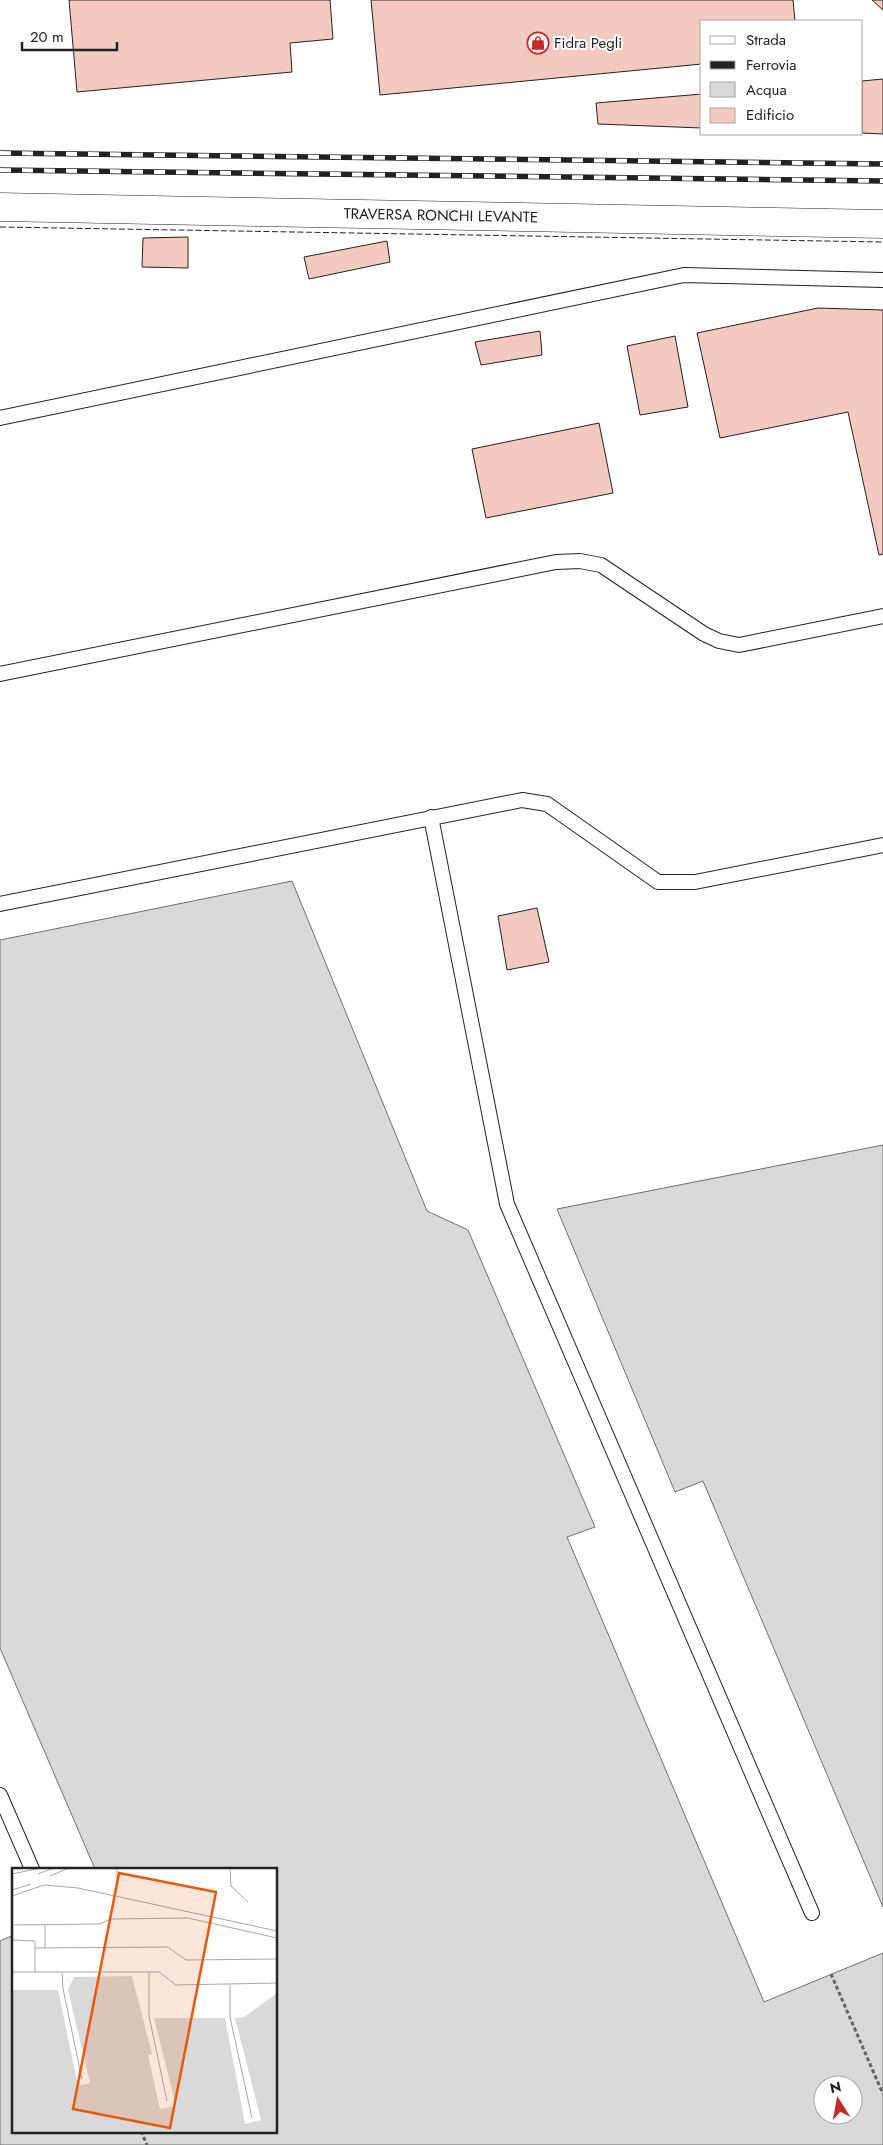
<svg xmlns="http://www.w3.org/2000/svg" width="883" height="2145" font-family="Jost,sans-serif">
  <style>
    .water { fill: #d9d9d9; stroke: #6f6f6f; fill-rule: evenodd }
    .building { fill: #f3c9c0; stroke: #222 }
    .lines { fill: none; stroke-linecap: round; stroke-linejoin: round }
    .lane-casing { stroke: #222; stroke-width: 16 }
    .street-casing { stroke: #222; stroke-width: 29 }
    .path { stroke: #646464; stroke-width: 3; stroke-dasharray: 4 2.5; stroke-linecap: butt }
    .lane { stroke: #fff; stroke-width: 14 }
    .street { stroke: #fff; stroke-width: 28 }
    .rail-casing { stroke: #222; stroke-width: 5.5 }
    .rail { stroke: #fff; stroke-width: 4; stroke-dasharray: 11; stroke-linecap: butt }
    .fence { stroke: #222; stroke-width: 1; stroke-dasharray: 6 2.5; stroke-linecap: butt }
    .labels { text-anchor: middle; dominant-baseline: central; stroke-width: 4; stroke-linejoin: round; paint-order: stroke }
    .poi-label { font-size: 15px; fill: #222; stroke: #fff; text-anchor: start }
    .street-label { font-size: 15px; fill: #222; stroke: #fff }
    .inset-road { fill: none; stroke: #a7a7a7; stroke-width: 1 }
    .view { fill: #e8590c; fill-opacity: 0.15; stroke: #e8590c; stroke-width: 2.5 }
    .inset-edge { fill: none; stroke: #222; stroke-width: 2.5 }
  </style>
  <rect width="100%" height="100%" fill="#fff"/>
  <path class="water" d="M 292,881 L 427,1211 L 468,1230 L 595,1527 L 567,1537 L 764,2002 L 883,1953 L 883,2145 L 0,2145 L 0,1941 L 14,1935 L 14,2131 L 276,2131 L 276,1869 L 95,1869 L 0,1648 L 0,940 ZM 823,2085 L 853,2085 L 853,2115 L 823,2115 Z
    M 883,1145 L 883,1907 L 703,1481 L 675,1492 L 557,1209 Z"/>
  <path class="building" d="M 69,0 L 330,0 L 333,39 L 290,43 L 292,72 L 77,92 Z
    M 371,0 L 793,0 L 795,21 L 702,21 L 702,64 L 380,95 Z
    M 872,0 L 883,0 L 883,10 Z
    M 883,79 L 883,134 L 862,133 L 862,81 Z
    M 702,94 L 702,128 L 598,124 L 596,103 Z
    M 188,237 L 188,268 L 142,267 L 143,238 Z
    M 387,241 L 390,262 L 309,279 L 304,257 Z
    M 818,308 L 883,310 L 883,554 L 879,555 L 848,412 L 720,438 L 697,333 Z
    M 540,331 L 542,355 L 481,365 L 475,342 Z
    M 675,336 L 688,407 L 640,415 L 627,346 Z
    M 599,423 L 613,493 L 486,518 L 472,449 Z
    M 537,908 L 549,962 L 507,970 L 498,916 Z"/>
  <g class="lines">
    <g class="lane-casing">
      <path id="lane" d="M 0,418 L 684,275 L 883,280
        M 0,674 L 556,562 L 580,561 L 601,565 L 704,634 L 719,641 L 739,645 L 883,616
        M 431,817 L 507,1204 L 812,1913
        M 0,904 L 522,800 L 547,804 L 658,882 L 695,882 L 883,845
        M 0,1795 L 32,1869"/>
    </g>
    <g class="street-casing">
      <g id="street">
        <path id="s1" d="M 0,207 L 883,224"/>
      </g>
    </g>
    <path class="path" d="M 831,1974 L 883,2094
      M 141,2131 L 147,2145"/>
    <use href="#lane" class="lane"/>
    <use href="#street" class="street"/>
    <g class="rail-casing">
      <path id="rail" d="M 0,153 L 883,164
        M 0,170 L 883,181"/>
    </g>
    <use href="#rail" class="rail"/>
    <path class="fence" d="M 0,227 L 883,242"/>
  </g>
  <defs>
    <g id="shop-ring" transform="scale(1.125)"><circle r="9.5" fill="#fff" stroke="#c62828" stroke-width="1.5"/><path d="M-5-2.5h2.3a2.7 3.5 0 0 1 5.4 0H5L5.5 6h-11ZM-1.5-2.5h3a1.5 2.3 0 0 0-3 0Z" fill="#c62828"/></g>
  </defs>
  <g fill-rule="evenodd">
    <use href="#shop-ring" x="538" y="43"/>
  </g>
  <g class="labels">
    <g class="poi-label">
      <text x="554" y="43">Fidra Pegli</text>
    </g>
    <g class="street-label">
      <text stroke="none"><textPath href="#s1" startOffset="441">TRAVERSA RONCHI LEVANTE</textPath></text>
    </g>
  </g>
  <g transform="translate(12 1868)">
    <rect width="265" height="265" fill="#fff"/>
    <path d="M 120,108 L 140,186 L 136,187 L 148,241 L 164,238 L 142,150 L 213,150 L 233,256 L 249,252 L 223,150 L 232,149 L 265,125 L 265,265 L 0,265 L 0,122 L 46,122 L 66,218 L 78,215 L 56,122 L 62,109 Z" fill="#d9d9d9"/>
    <path class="inset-road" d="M 218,0 L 219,18 L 236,34M 0,6 L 29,0M 26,6 L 42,0M 38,8 L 57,0M 105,17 L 105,0M 0,22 L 19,16M 0,28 L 32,17 L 66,20 L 265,63M 0,57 L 88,56 L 98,51 L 176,50 L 265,70M 0,72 L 23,73 L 23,104M 23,80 L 156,79 L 174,92 L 265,91M 33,80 L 33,57M 0,104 L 147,104 L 164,117 L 265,115M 137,104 L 137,148 L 155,233M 50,105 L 51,121 L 70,211M 218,117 L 218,149 L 240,250"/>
    <path class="view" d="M 107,5 L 204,24 L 158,260 L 61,241 Z"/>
    <rect width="265" height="265" class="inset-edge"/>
  </g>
  <rect x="700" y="20" width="162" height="115" fill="#ffffff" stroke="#a7a7a7"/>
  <rect x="710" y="36" width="25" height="8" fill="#ffffff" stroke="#a7a7a7"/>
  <text x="746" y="45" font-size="15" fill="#222222">Strada</text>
  <rect x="710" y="61" width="25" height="8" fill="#222222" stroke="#a7a7a7"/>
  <text x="746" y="70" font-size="15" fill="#222222">Ferrovia</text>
  <rect x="710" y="82" width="25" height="15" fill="#d9d9d9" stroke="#a7a7a7"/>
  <text x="746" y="95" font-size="15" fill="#222222">Acqua</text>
  <rect x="710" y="108" width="25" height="15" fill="#f3c9c0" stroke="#a7a7a7"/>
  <text x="746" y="120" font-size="15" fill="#222222">Edificio</text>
  <g transform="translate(838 2100) rotate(349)"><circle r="24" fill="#ffffff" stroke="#a7a7a7"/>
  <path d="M0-4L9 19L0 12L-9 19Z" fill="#c62828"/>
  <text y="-8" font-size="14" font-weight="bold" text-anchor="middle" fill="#222222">N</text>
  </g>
  <path d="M22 42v8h95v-8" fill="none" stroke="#222222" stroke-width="2.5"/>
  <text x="30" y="42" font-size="15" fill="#222222" stroke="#ffffff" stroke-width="4" paint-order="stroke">20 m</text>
</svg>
